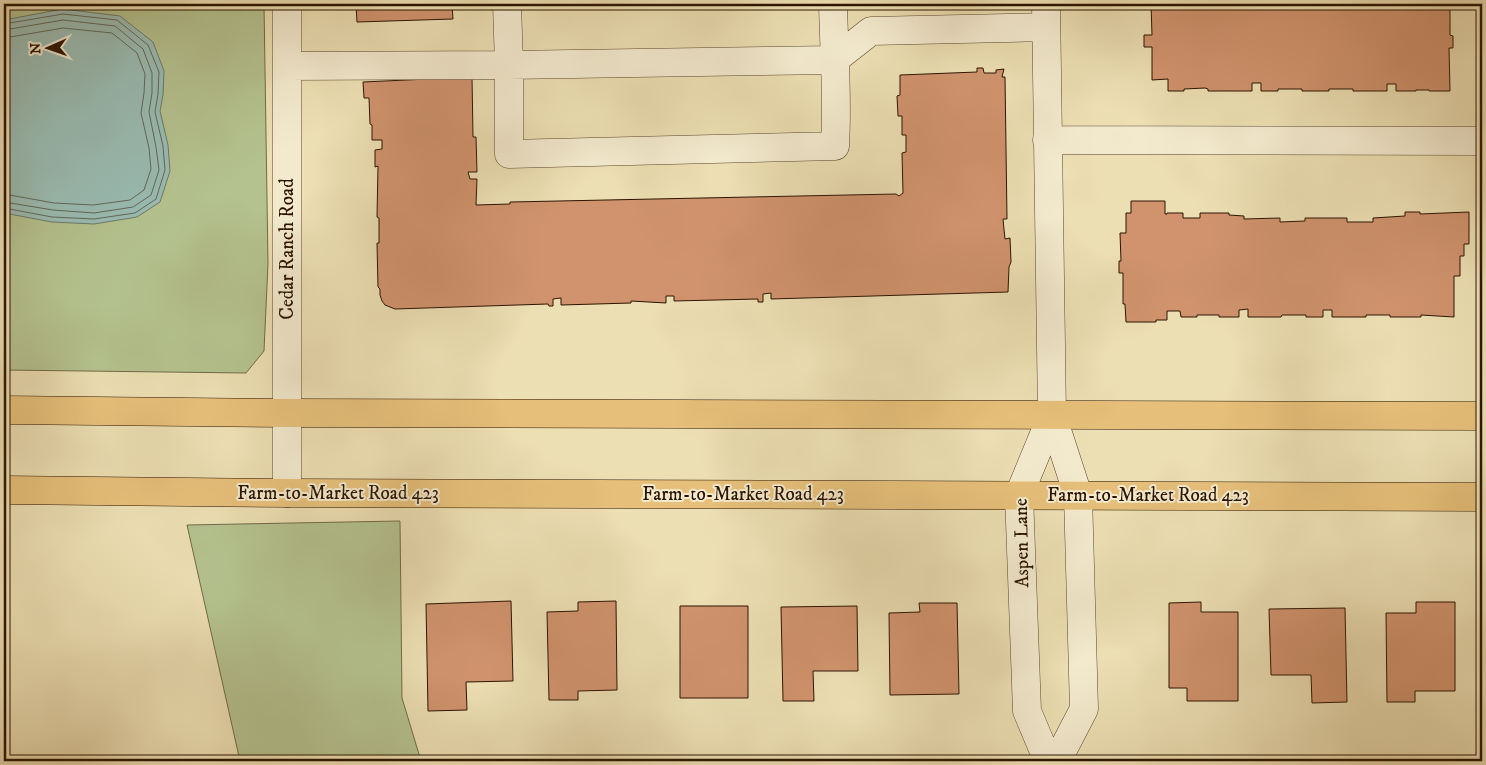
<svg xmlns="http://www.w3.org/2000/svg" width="1486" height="765" font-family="'IM FELL DW Pica',serif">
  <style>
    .green { fill: #b4c28f; stroke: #706b48 }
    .water { fill: #9abcb3; stroke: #6e796b }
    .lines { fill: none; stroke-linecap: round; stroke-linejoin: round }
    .shore { stroke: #63685a; stroke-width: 1 }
    .building { fill: #d0936e; stroke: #2c1400 }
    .minor-casing { stroke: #5c472d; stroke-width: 29 }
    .major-casing { stroke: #2c1400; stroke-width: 29 }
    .minor { stroke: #f3eace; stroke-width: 28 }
    .major { stroke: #e6c07a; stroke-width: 28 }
    .labels { text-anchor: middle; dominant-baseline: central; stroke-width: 4; stroke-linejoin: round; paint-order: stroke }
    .street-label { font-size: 19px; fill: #2c1400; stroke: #f3eace }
  </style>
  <rect width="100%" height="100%" fill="#ecdfb3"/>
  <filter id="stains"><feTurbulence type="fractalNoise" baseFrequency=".004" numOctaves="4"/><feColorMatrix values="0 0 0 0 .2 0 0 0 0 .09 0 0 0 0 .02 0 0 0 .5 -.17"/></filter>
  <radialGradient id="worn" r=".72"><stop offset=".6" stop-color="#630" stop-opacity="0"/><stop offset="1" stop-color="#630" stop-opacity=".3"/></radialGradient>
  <path class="green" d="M 4,4 L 264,4 L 268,264 L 264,351 L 246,373 L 4,370 Z
    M 400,521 L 402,698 L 421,761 L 240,761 L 187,525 Z"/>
  <path class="water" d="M 63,9 L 120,16 L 153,42 L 164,71 L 163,95 L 160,111 L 168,145 L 170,171 L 160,202 L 137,217 L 94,224 L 52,222 L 4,213 L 4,20 Z"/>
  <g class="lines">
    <path class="shore" d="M 4,24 L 63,14 L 117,20 L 148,45 L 159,72 L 158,94 L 155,112 L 163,146 L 165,170 L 156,199 L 135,213 L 94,219 L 52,217 L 4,208
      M 4,30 L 63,20 L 115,26 L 143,49 L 152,73 L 152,93 L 149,112 L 156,147 L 159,170 L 151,195 L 133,207 L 94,213 L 53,210 L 4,202
      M 4,38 L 63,28 L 112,33 L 137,53 L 145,74 L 144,93 L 141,113 L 149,148 L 151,169 L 144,190 L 130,200 L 93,205 L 54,203 L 4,194"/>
  </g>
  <path class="building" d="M 356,4 L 452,4 L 453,19 L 357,22 Z
    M 1151,4 L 1450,4 L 1450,35 L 1453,36 L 1453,48 L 1449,48 L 1450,91 L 1429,91 L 1429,90 L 1416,90 L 1416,91 L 1396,91 L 1396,84 L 1387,84 L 1387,91 L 1353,91 L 1353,89 L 1329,89 L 1329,91 L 1302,91 L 1302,89 L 1278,89 L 1278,91 L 1261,91 L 1261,83 L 1252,83 L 1252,91 L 1208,91 L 1208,89 L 1205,88 L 1184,89 L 1184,91 L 1168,91 L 1168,79 L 1152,80 L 1152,47 L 1144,47 L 1144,35 L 1152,35 Z
    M 977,68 L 983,68 L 984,73 L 996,73 L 996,70 L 1004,69 L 1002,77 L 1005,77 L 1007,219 L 1003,219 L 1005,239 L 1010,238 L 1011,262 L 1009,267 L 1008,292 L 771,299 L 771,293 L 763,294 L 763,302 L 758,302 L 758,299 L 674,301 L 674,296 L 666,296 L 666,303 L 631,301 L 631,303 L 561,305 L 561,298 L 553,299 L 553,306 L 549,306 L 548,304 L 395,309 L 385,305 L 382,301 L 380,295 L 380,289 L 378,287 L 377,243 L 379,243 L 379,218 L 377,217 L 378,166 L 375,167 L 375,150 L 382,149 L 382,140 L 372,140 L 372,125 L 370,124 L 369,98 L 364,98 L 363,82 L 472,77 L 473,137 L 476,137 L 477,172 L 468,172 L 470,179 L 477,179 L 476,205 L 510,204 L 510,202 L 896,194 L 899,196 L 903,193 L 902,153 L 906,152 L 906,135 L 902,135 L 902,116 L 898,116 L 897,96 L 900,95 L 900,75 L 977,72 Z
    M 1131,201 L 1165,201 L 1165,214 L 1167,214 L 1167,213 L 1183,213 L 1183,218 L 1200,218 L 1200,213 L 1229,213 L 1229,215 L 1244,216 L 1244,219 L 1280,218 L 1280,222 L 1305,221 L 1305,218 L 1347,218 L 1347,222 L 1373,222 L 1373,218 L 1405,216 L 1405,212 L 1420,212 L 1420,214 L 1469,212 L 1469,244 L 1464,244 L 1464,256 L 1460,256 L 1460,276 L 1454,276 L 1454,317 L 1421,315 L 1421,317 L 1390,317 L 1390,315 L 1366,315 L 1366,317 L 1332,317 L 1332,310 L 1323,310 L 1323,317 L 1306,317 L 1306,315 L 1282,315 L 1281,317 L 1248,317 L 1248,309 L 1239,310 L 1239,317 L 1219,317 L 1219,315 L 1197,315 L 1197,317 L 1181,317 L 1180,311 L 1167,311 L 1167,320 L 1156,320 L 1156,322 L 1126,322 L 1125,304 L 1123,304 L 1123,273 L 1119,273 L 1119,261 L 1121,261 L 1120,233 L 1126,233 L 1126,213 L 1131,213 Z
    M 511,601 L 513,681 L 466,682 L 467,710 L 428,711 L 426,604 Z
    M 616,601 L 617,690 L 578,691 L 578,700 L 549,700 L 547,612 L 578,611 L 578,602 Z
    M 1201,602 L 1201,612 L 1238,612 L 1238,701 L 1187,701 L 1187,688 L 1169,688 L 1169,603 Z
    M 1416,602 L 1455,602 L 1455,691 L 1415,691 L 1415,702 L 1387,702 L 1386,613 L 1416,613 Z
    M 919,603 L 957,603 L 959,694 L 890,695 L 889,613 L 920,612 Z
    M 680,606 L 748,606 L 748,698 L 680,698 Z
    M 857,606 L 858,671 L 813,671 L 814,701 L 783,701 L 781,607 Z
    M 1345,608 L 1347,702 L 1312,703 L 1311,675 L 1271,675 L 1269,609 Z"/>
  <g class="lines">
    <g class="minor-casing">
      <path id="minor" d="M 287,4 L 287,493
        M 507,4 L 509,65 L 509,154 L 835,146 C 838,98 834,51 833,4
        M 1046,4 L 1052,415 L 1078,495 L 1084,709 L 1057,761
        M 287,66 L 509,65 L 834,60 L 871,31 L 1046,27
        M 1047,140 L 1482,141
        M 1048,761 L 1027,711 L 1019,495 L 1052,415"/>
    </g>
    <g class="major-casing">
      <path id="major" d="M 4,410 L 288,413 L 1482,416
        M 4,490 L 287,493 L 1482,497"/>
    </g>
    <use href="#minor" class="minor"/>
    <use href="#major" class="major"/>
  </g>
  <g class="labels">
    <g class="street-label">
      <text transform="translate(287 249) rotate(-90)">Cedar Ranch Road</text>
      <text x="338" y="493">Farm-to-Market Road 423</text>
      <text x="743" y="494">Farm-to-Market Road 423</text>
      <text x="1148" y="495">Farm-to-Market Road 423</text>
      <text transform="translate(1022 543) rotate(-91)">Aspen Lane</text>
    </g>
  </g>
  <rect width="1486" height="765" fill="none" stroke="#ecdfb3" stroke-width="20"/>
  <rect x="5" y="5" width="1476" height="755" fill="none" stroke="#2c1400" stroke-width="2.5"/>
  <rect x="10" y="10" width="1466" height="745" fill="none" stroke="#2c1400"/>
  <g transform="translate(48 48) rotate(268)" stroke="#f3eace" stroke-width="4" paint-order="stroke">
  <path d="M0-4L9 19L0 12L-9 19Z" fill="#2c1400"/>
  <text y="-8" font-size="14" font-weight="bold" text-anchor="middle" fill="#2c1400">N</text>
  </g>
  <rect width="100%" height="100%" filter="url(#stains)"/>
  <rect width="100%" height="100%" fill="url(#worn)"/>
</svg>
